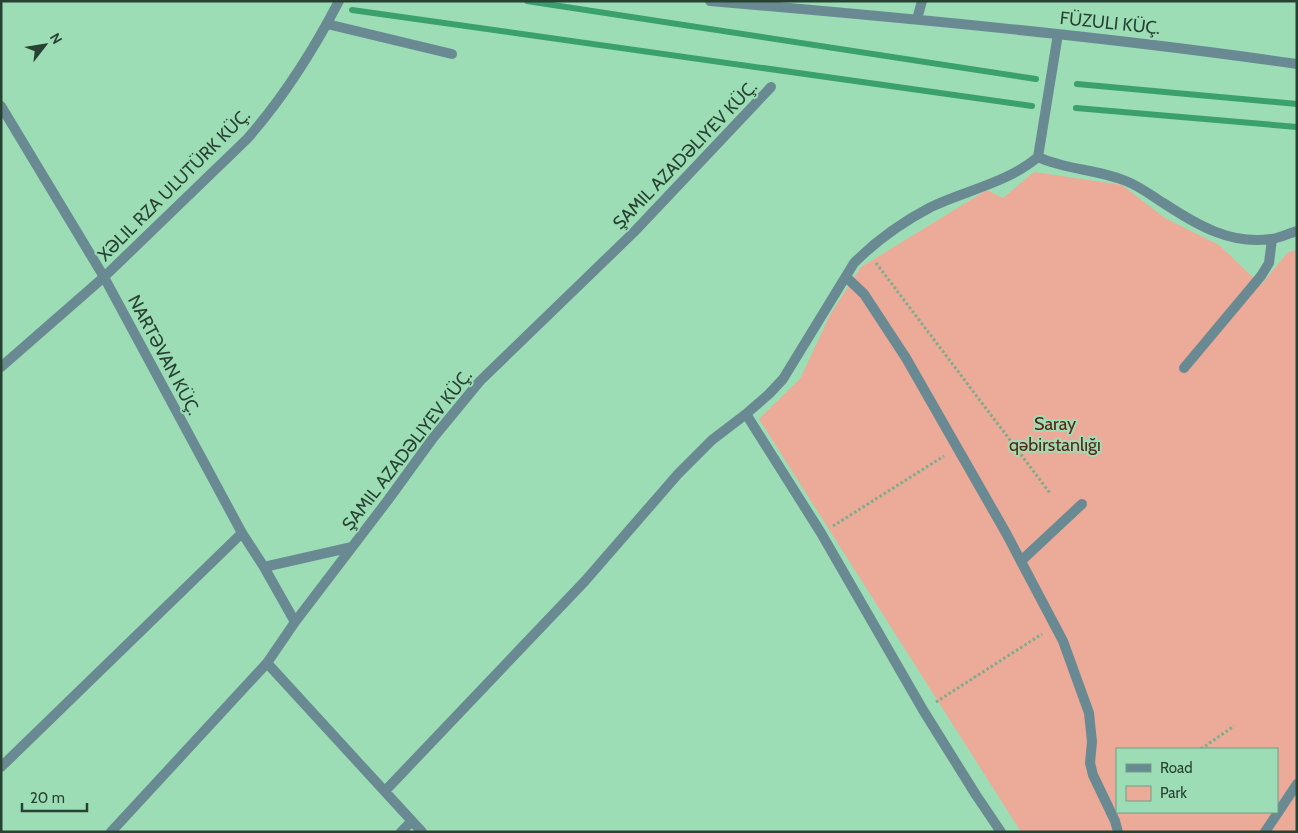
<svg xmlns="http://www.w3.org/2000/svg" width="1298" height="833" font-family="Cabin,sans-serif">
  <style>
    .green { fill: #ebab98; fill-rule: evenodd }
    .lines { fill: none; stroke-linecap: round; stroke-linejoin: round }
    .stream { stroke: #3aa06c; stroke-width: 6 }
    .path { stroke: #78ad8d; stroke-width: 3; stroke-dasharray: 2.5 2.5; stroke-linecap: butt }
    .service { stroke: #6a8a93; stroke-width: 10 }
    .minor { stroke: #6a8a93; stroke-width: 10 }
    .labels { text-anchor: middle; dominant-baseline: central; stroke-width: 4; stroke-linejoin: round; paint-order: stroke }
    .street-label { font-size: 18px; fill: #274232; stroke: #9dddb6 }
    .park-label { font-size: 18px; fill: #602412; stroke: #9dddb6 }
  </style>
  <rect width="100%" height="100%" fill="#9dddb6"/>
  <path class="green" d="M 1034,172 L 1122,185 L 1165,218 L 1219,245 L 1261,285 L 1288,252 L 1297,250 L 1297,832 L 1021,832 L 759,419 L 800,379 L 830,315 L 861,267 L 987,190 L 1003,198 ZM 1117,749 L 1277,749 L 1277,812 L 1117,812 Z"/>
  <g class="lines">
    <path class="stream" d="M 527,1 L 1036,79
      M 352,10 L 1032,106
      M 1077,84 L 1297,104
      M 1076,108 L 1297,127"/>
    <path class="path" d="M 876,263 L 1050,493
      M 833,526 L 944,456
      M 936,702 L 1042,634
      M 1201,749 L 1234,726"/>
    <path class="service" d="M 1038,157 C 1066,170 1097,169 1126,181 C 1141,187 1152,196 1165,204 C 1197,225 1231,245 1271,239 C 1280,238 1289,233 1297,231
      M 846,277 L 864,294 L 906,358 L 1006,533 L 1063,641 L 1089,713 L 1092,742 L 1090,763 L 1093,775 L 1115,821 L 1118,832
      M 1184,368 L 1261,276 L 1269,263 L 1272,239
      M 1021,561 L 1082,504
      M 1265,832 L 1297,784"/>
    <path class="minor" d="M 710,1 C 906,18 1102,36 1297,64
      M 917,19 L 922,1
      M 327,24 L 452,54
      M 1,106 L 104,277 L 242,533 L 264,567 L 295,622
      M 1,367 L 104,277 L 247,139 C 284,97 313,51 339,1
      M 746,414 L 821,533 L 923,710 L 976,795 L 1001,832
      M 264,567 L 352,547
      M 267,663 L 422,832
      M 1,767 L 242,533
      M 385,791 L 585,581 L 678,474 L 712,440 L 746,414 L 769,394 L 783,379 L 854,263 C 876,241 904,221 931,207 C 967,190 1007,183 1038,157 L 1058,34
      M 111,832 L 267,663 L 295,622 L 388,500 L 433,438 L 480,381 L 634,232 L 771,87
      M 401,832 L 412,821"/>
  </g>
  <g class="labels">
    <g class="street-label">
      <text transform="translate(1110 23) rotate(6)">FÜZULI KÜÇ.</text>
      <text transform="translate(685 155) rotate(-46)">ŞAMIL AZADƏLIYEV KÜÇ.</text>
      <text transform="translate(174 185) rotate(-45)">XƏLIL RZA ULUTÜRK KÜÇ.</text>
      <text transform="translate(164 355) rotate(62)">NARTƏVAN KÜÇ.</text>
      <text transform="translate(407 450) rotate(-52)">ŞAMIL AZADƏLIYEV KÜÇ.</text>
    </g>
    <g class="park-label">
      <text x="1055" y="424">Saray<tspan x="1055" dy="21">qəbirstanlığı</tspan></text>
    </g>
  </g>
  <rect width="1298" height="833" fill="none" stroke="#274232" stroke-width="5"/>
  <rect x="1116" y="748" width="162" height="65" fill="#9dddb6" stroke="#6e9f81"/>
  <rect x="1126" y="764" width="25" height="8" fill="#6a8a93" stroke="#6e9f81"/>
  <text x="1160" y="773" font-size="15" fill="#274232">Road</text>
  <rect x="1126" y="786" width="25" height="15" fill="#ebab98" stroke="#6e9f81"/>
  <text x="1160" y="798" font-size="15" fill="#274232">Park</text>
  <g transform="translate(45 45) rotate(59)" stroke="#9dddb6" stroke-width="4" paint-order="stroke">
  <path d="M0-4L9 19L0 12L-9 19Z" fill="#274232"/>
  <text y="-8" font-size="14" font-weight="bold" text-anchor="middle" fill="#274232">N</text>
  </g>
  <path d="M22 803v8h65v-8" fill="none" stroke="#274232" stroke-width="2.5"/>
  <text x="30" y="803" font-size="15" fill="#274232" stroke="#9dddb6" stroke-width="4" paint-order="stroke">20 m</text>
</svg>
